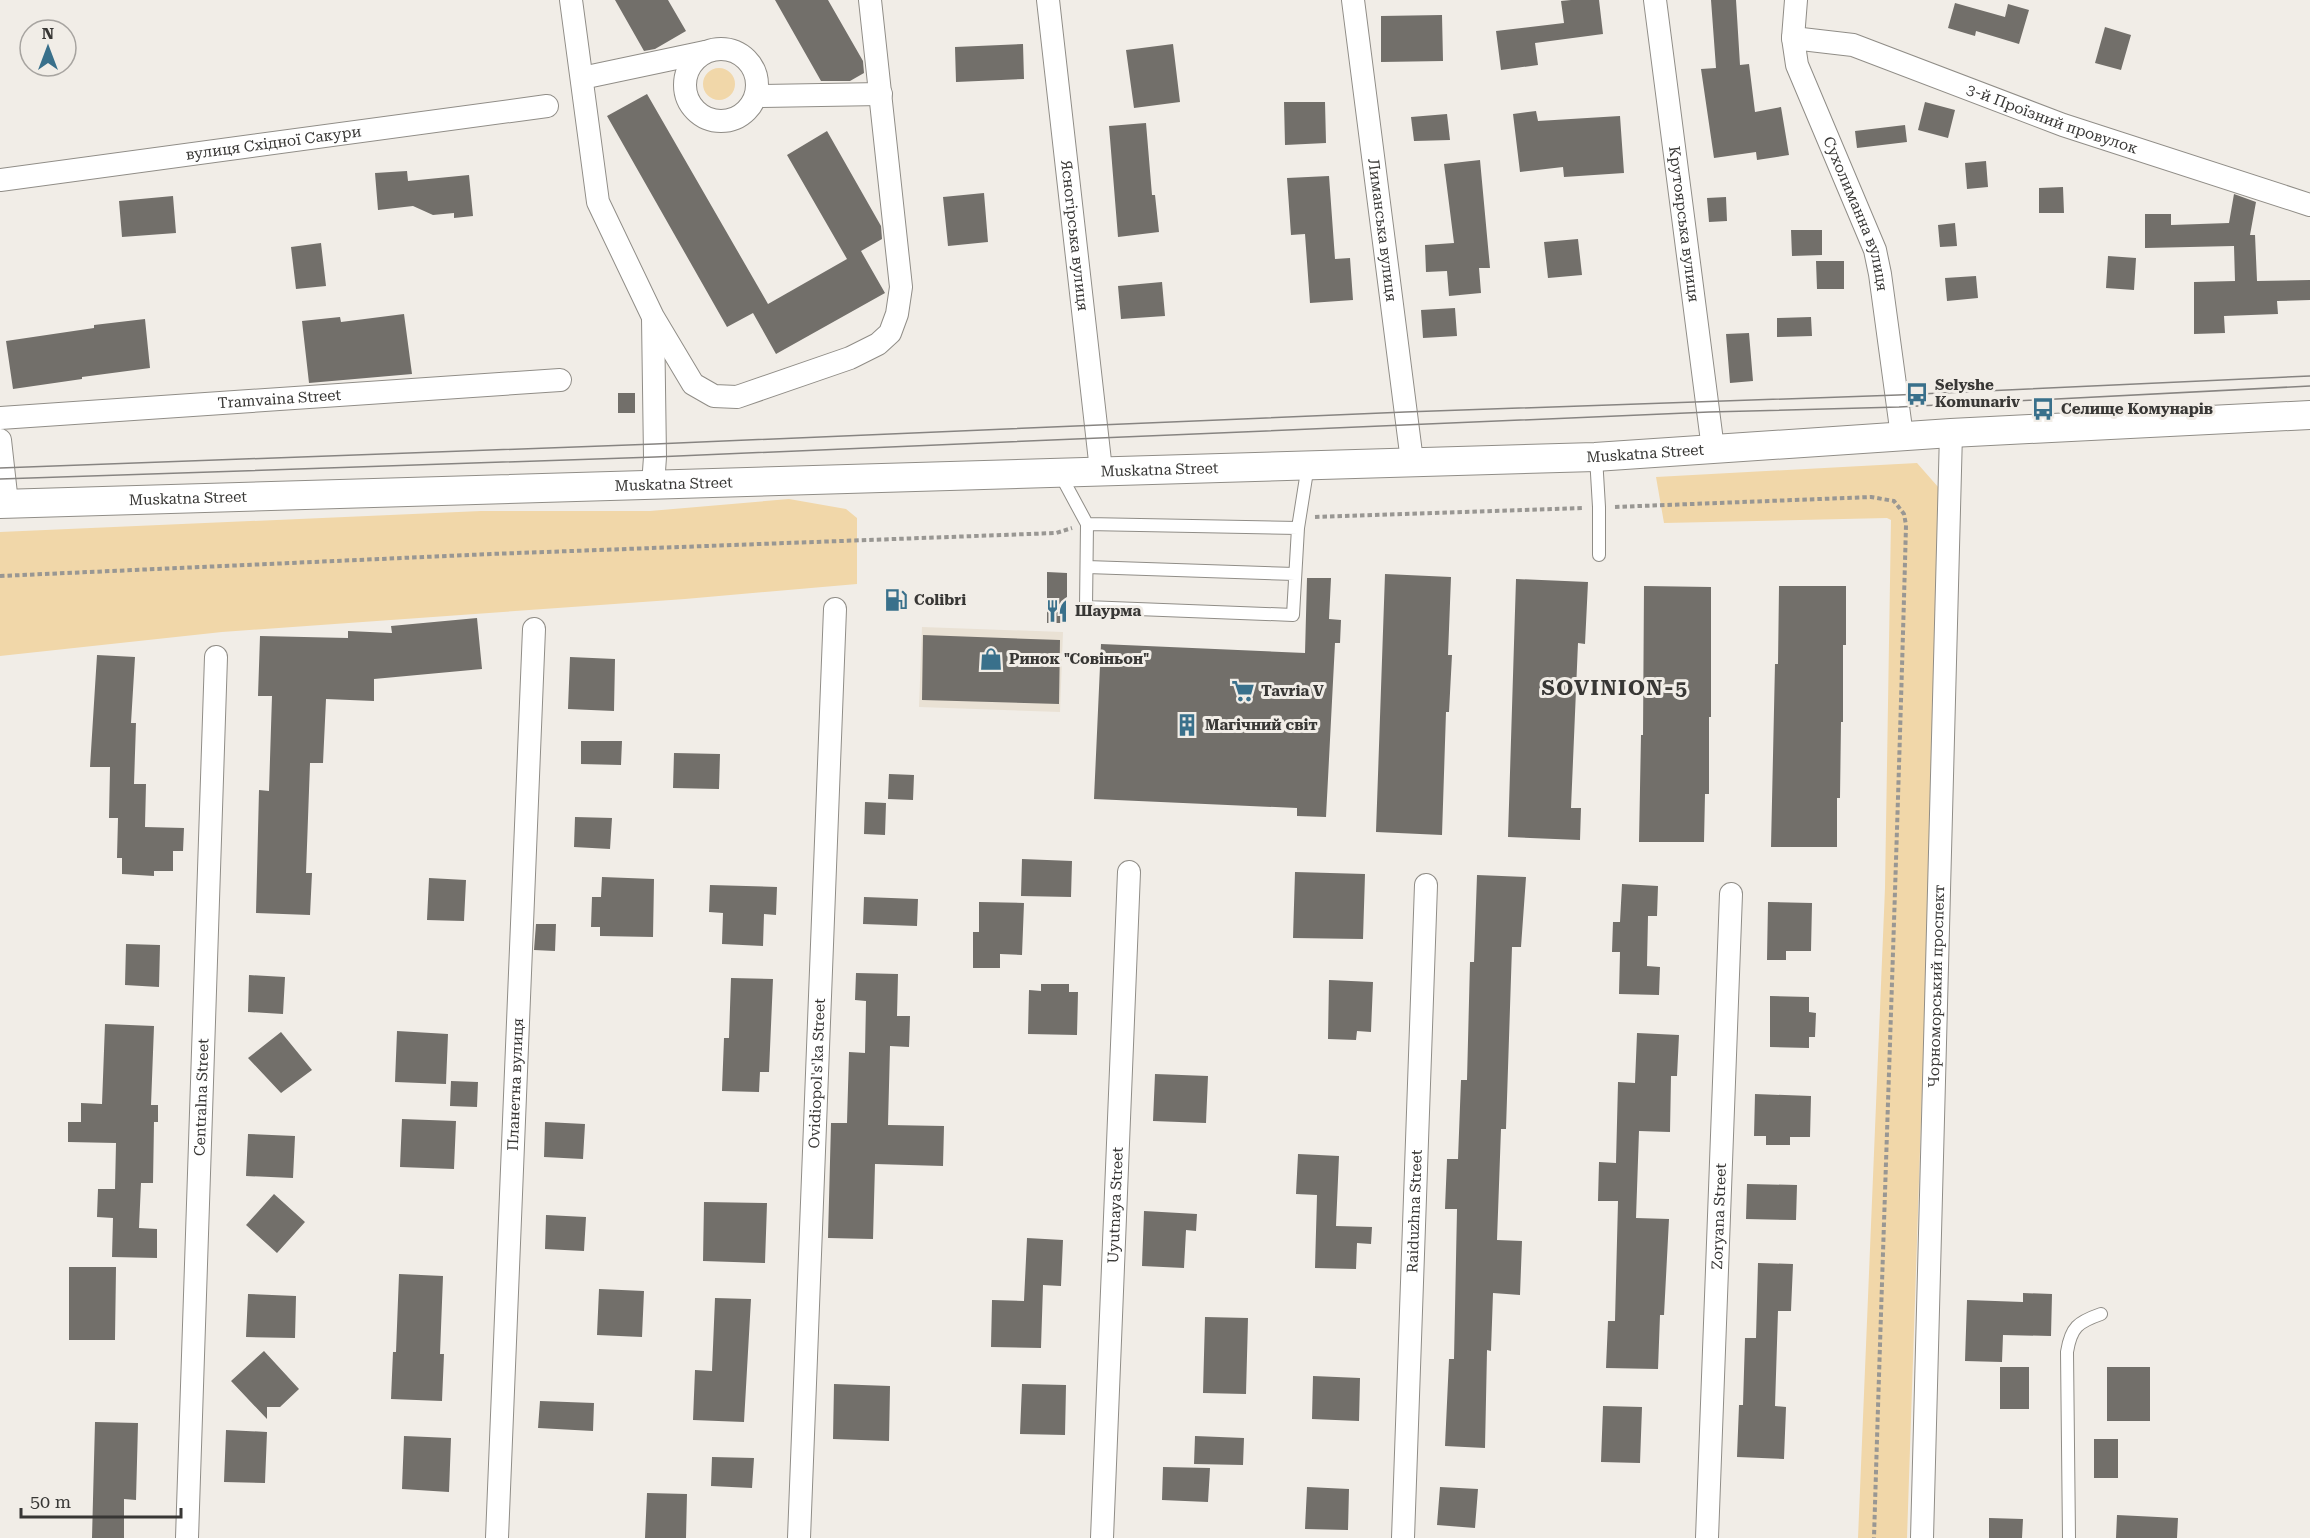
<svg xmlns="http://www.w3.org/2000/svg" width="2310" height="1538" font-family="'Roboto Serif',serif">
  <style>
    .built { fill: #e9e1d4 }
    .green { fill: #f1d7a9 }
    .building { fill: #726f6a }
    .lines { fill: none; stroke-linecap: round; stroke-linejoin: round }
    .service-casing { stroke: #908d87; stroke-width: 14 }
    .minor-casing { stroke: #908d87; stroke-width: 24 }
    .tertiary-casing { stroke: #908d87; stroke-width: 30 }
    .path { stroke: #999793; stroke-width: 4; stroke-dasharray: 4.5 3; stroke-linecap: butt }
    .service { stroke: #fff; stroke-width: 12 }
    .minor { stroke: #fff; stroke-width: 22 }
    .tertiary { stroke: #fff; stroke-width: 28 }
    .tram { stroke: #878481; stroke-width: 1.5 }
    .labels { text-anchor: middle; dominant-baseline: central; stroke-width: 6; stroke-linejoin: round; paint-order: stroke }
    .street-label { font-size: 15px; fill: #383735; stroke: #f1ede7 }
    .poi-label { font-size: 15px; font-weight: bold; fill: #383735; stroke: #f1ede7; text-anchor: start }
    .district-label { font-size: 21px; font-weight: bold; letter-spacing: 1.5px; fill: #383735; stroke: #f1ede7 }
  </style>
  <rect width="100%" height="100%" fill="#f1ede7"/>
  <path class="built" d="M 922,627 L 1063,632 L 1060,712 L 919,707 Z"/>
  <path class="green" d="M703 84a16 16 0 1 1 32 0a16 16 0 1 1-32 0Z
    M 1917,463 L 1939,488 L 1939,677 L 1923,1062 L 1907,1538 L 1858,1538 L 1885,888 L 1891,520 L 1887,518 L 1664,523 L 1656,477 Z
    M 789,499 L 846,509 L 857,518 L 857,584 L 685,599 L 222,632 L 0,656 L 0,532 L 481,511 L 650,511 Z"/>
  <path class="building" d="M 615,0 L 668,0 L 686,31 L 655,49 L 644,51 Z
    M 775,0 L 828,0 L 863,61 L 864,73 L 850,81 L 821,81 Z
    M 1571,0 L 1599,0 L 1603,34 L 1535,43 L 1538,65 L 1501,70 L 1496,31 L 1564,23 L 1561,1 Z
    M 1711,0 L 1736,0 L 1740,65 L 1749,64 L 1755,112 L 1781,107 L 1789,155 L 1757,160 L 1756,152 L 1714,158 L 1701,69 L 1716,68 Z
    M 1955,3 L 2005,17 L 2008,4 L 2029,10 L 2019,44 L 1976,31 L 1975,36 L 1948,28 Z
    M 1442,15 L 1443,61 L 1381,62 L 1381,16 Z
    M 2105,27 L 2131,35 L 2121,70 L 2095,63 Z
    M 1023,44 L 1024,79 L 956,82 L 955,47 Z
    M 1173,44 L 1180,102 L 1134,108 L 1126,50 Z
    M 647,94 L 768,304 L 847,259 L 787,155 L 827,131 L 881,226 L 882,239 L 861,251 L 885,293 L 776,354 L 753,313 L 727,327 L 607,116 Z
    M 1284,102 L 1325,102 L 1326,143 L 1285,145 Z
    M 1925,102 L 1955,110 L 1948,138 L 1918,130 Z
    M 1536,111 L 1538,121 L 1620,116 L 1624,173 L 1564,177 L 1563,167 L 1520,172 L 1513,114 Z
    M 1447,114 L 1450,140 L 1414,141 L 1411,117 Z
    M 1146,123 L 1152,195 L 1155,195 L 1159,232 L 1118,237 L 1109,126 Z
    M 1905,125 L 1907,142 L 1857,148 L 1855,131 Z
    M 1480,160 L 1490,268 L 1479,268 L 1481,293 L 1449,296 L 1447,271 L 1426,272 L 1425,245 L 1454,243 L 1444,164 Z
    M 1986,161 L 1988,187 L 1967,189 L 1965,163 Z
    M 407,171 L 408,181 L 469,175 L 473,216 L 454,218 L 454,213 L 433,215 L 413,206 L 378,210 L 375,173 Z
    M 1329,176 L 1335,259 L 1350,258 L 1353,300 L 1310,303 L 1305,234 L 1291,235 L 1287,178 Z
    M 2063,187 L 2064,213 L 2039,213 L 2039,188 Z
    M 984,193 L 988,242 L 948,246 L 943,197 Z
    M 2234,194 L 2256,202 L 2250,235 L 2255,235 L 2257,281 L 2310,280 L 2310,300 L 2277,301 L 2278,314 L 2224,316 L 2225,333 L 2194,334 L 2194,282 L 2235,281 L 2234,246 L 2145,248 L 2145,214 L 2171,214 L 2171,225 L 2229,223 Z
    M 173,196 L 176,233 L 122,237 L 119,201 Z
    M 1726,197 L 1727,221 L 1709,222 L 1707,198 Z
    M 1955,223 L 1957,246 L 1940,247 L 1938,225 Z
    M 1791,230 L 1822,230 L 1822,255 L 1792,256 Z
    M 1578,239 L 1582,275 L 1548,278 L 1544,242 Z
    M 321,243 L 326,286 L 296,289 L 291,247 Z
    M 2108,256 L 2136,258 L 2134,290 L 2106,288 Z
    M 1816,261 L 1844,261 L 1844,289 L 1817,289 Z
    M 1976,276 L 1978,298 L 1947,301 L 1945,278 Z
    M 1162,282 L 1165,316 L 1121,319 L 1118,286 Z
    M 1455,308 L 1457,336 L 1423,338 L 1421,310 Z
    M 404,314 L 412,374 L 309,383 L 302,321 L 340,317 L 341,322 Z
    M 1811,317 L 1812,336 L 1777,337 L 1777,318 Z
    M 145,319 L 150,368 L 82,377 L 82,379 L 13,389 L 6,341 L 94,328 L 94,325 Z
    M 1749,333 L 1753,381 L 1730,383 L 1726,334 Z
    M 618,393 L 635,393 L 635,413 L 618,413 Z
    M 1047,572 L 1067,573 L 1067,623 L 1047,623 Z
    M 1385,574 L 1451,577 L 1448,655 L 1452,655 L 1449,712 L 1446,712 L 1442,835 L 1376,832 Z
    M 1307,578 L 1331,578 L 1329,619 L 1341,620 L 1340,643 L 1335,643 L 1326,817 L 1297,816 L 1297,808 L 1094,799 L 1101,644 L 1305,653 Z
    M 1516,579 L 1588,582 L 1585,644 L 1578,643 L 1571,808 L 1581,808 L 1580,840 L 1508,837 Z
    M 1644,586 L 1711,587 L 1711,717 L 1709,717 L 1709,794 L 1705,794 L 1704,842 L 1639,842 L 1641,735 L 1643,735 Z
    M 1779,586 L 1846,586 L 1846,645 L 1843,645 L 1843,722 L 1841,722 L 1840,798 L 1837,798 L 1837,847 L 1771,847 L 1775,664 L 1778,664 Z
    M 477,618 L 482,669 L 374,679 L 374,701 L 326,699 L 323,763 L 310,763 L 306,873 L 312,873 L 310,915 L 256,913 L 259,790 L 269,791 L 272,696 L 258,696 L 260,636 L 348,638 L 348,631 L 392,633 L 391,626 Z
    M 923,635 L 1060,640 L 1059,704 L 922,700 Z
    M 97,655 L 135,657 L 131,723 L 136,723 L 134,784 L 146,784 L 145,827 L 184,828 L 183,851 L 173,851 L 173,871 L 154,871 L 154,876 L 122,874 L 122,858 L 117,858 L 118,818 L 109,818 L 110,767 L 90,767 Z
    M 570,657 L 615,659 L 614,711 L 568,709 Z
    M 581,741 L 622,741 L 621,765 L 581,764 Z
    M 674,753 L 720,754 L 719,789 L 673,788 Z
    M 889,774 L 914,775 L 913,800 L 888,799 Z
    M 865,802 L 886,803 L 885,835 L 864,834 Z
    M 575,817 L 612,818 L 610,849 L 574,847 Z
    M 1022,859 L 1072,861 L 1071,897 L 1021,896 Z
    M 1295,872 L 1365,874 L 1363,939 L 1293,938 Z
    M 1477,875 L 1526,877 L 1521,947 L 1512,947 L 1506,1129 L 1501,1129 L 1497,1240 L 1522,1241 L 1520,1295 L 1493,1293 L 1491,1351 L 1487,1350 L 1485,1448 L 1445,1446 L 1449,1359 L 1454,1359 L 1457,1209 L 1445,1209 L 1447,1159 L 1458,1159 L 1461,1080 L 1467,1080 L 1470,962 L 1474,962 Z
    M 602,877 L 654,879 L 653,937 L 600,936 L 600,927 L 591,927 L 592,897 L 601,897 Z
    M 429,878 L 466,880 L 464,921 L 427,920 Z
    M 1622,884 L 1658,886 L 1657,916 L 1648,916 L 1647,966 L 1660,967 L 1659,995 L 1619,994 L 1620,952 L 1612,952 L 1613,922 L 1620,922 Z
    M 710,885 L 777,887 L 776,915 L 764,914 L 763,946 L 722,944 L 723,913 L 709,912 Z
    M 864,897 L 918,899 L 917,926 L 863,924 Z
    M 979,902 L 1024,903 L 1022,955 L 1000,954 L 1000,968 L 973,968 L 973,932 L 979,932 Z
    M 1768,902 L 1812,903 L 1811,951 L 1786,951 L 1786,960 L 1767,960 Z
    M 536,924 L 556,924 L 555,951 L 534,950 Z
    M 126,944 L 160,945 L 159,987 L 125,985 Z
    M 856,973 L 898,974 L 897,1016 L 910,1016 L 909,1047 L 890,1046 L 888,1125 L 944,1126 L 943,1166 L 875,1164 L 873,1239 L 828,1238 L 831,1123 L 847,1123 L 849,1052 L 865,1053 L 866,1001 L 855,1000 Z
    M 249,975 L 285,977 L 283,1014 L 248,1012 Z
    M 731,978 L 773,979 L 769,1072 L 760,1072 L 759,1092 L 722,1091 L 724,1038 L 729,1038 Z
    M 1329,980 L 1373,982 L 1371,1032 L 1357,1031 L 1356,1040 L 1328,1039 Z
    M 1041,984 L 1069,984 L 1069,992 L 1078,992 L 1077,1035 L 1028,1034 L 1029,990 L 1041,991 Z
    M 1770,996 L 1809,997 L 1809,1012 L 1816,1013 L 1815,1037 L 1809,1037 L 1809,1048 L 1770,1047 Z
    M 105,1024 L 154,1026 L 151,1105 L 158,1105 L 158,1122 L 154,1122 L 153,1183 L 141,1183 L 139,1228 L 157,1229 L 157,1258 L 112,1257 L 113,1218 L 97,1217 L 98,1189 L 115,1189 L 116,1143 L 68,1142 L 68,1122 L 81,1122 L 81,1103 L 102,1104 Z
    M 397,1031 L 448,1034 L 446,1084 L 395,1082 Z
    M 281,1032 L 312,1070 L 281,1093 L 248,1058 Z
    M 1637,1033 L 1679,1035 L 1677,1076 L 1671,1076 L 1670,1132 L 1639,1131 L 1636,1218 L 1669,1219 L 1664,1315 L 1660,1315 L 1658,1369 L 1606,1368 L 1608,1321 L 1615,1321 L 1618,1201 L 1598,1201 L 1599,1162 L 1616,1163 L 1618,1082 L 1635,1083 Z
    M 1155,1074 L 1208,1076 L 1206,1123 L 1153,1121 Z
    M 451,1081 L 478,1082 L 477,1107 L 450,1106 Z
    M 1755,1094 L 1811,1096 L 1810,1137 L 1790,1137 L 1790,1145 L 1766,1145 L 1766,1136 L 1754,1136 Z
    M 402,1119 L 456,1121 L 454,1169 L 400,1167 Z
    M 545,1122 L 585,1124 L 583,1159 L 544,1157 Z
    M 248,1134 L 295,1136 L 293,1178 L 246,1176 Z
    M 1298,1154 L 1339,1156 L 1336,1226 L 1372,1227 L 1371,1244 L 1357,1243 L 1356,1269 L 1315,1268 L 1317,1195 L 1296,1194 Z
    M 1747,1184 L 1797,1185 L 1796,1220 L 1746,1219 Z
    M 274,1194 L 305,1222 L 277,1253 L 246,1225 Z
    M 704,1202 L 767,1203 L 765,1263 L 703,1261 Z
    M 1144,1211 L 1197,1214 L 1196,1231 L 1186,1230 L 1184,1268 L 1142,1266 Z
    M 546,1215 L 586,1217 L 584,1251 L 545,1249 Z
    M 1027,1238 L 1063,1240 L 1061,1286 L 1043,1285 L 1041,1348 L 991,1347 L 992,1300 L 1024,1301 Z
    M 1758,1263 L 1793,1264 L 1791,1311 L 1778,1311 L 1775,1406 L 1786,1407 L 1784,1459 L 1737,1457 L 1739,1405 L 1743,1405 L 1745,1338 L 1756,1338 Z
    M 69,1267 L 116,1267 L 115,1340 L 69,1340 Z
    M 399,1274 L 443,1276 L 440,1354 L 444,1354 L 442,1401 L 391,1399 L 393,1352 L 396,1352 Z
    M 599,1289 L 644,1291 L 642,1337 L 597,1335 Z
    M 2023,1293 L 2052,1294 L 2051,1336 L 2003,1335 L 2002,1362 L 1965,1361 L 1967,1300 L 2023,1302 Z
    M 248,1294 L 296,1296 L 295,1338 L 246,1337 Z
    M 715,1298 L 751,1299 L 744,1422 L 693,1420 L 695,1370 L 712,1371 Z
    M 1205,1317 L 1248,1318 L 1246,1394 L 1203,1393 Z
    M 264,1351 L 299,1389 L 280,1407 L 267,1407 L 267,1419 L 231,1381 Z
    M 2000,1367 L 2029,1367 L 2029,1409 L 2000,1409 Z
    M 2107,1367 L 2150,1367 L 2150,1421 L 2107,1421 Z
    M 1313,1376 L 1360,1378 L 1359,1421 L 1312,1419 Z
    M 834,1384 L 890,1386 L 889,1441 L 833,1439 Z
    M 1022,1384 L 1066,1385 L 1065,1435 L 1020,1434 Z
    M 540,1401 L 594,1403 L 593,1431 L 538,1428 Z
    M 1603,1406 L 1642,1407 L 1640,1463 L 1601,1462 Z
    M 95,1422 L 138,1423 L 136,1500 L 124,1499 L 124,1538 L 92,1538 Z
    M 226,1430 L 267,1432 L 265,1483 L 224,1482 Z
    M 404,1436 L 451,1438 L 449,1492 L 402,1489 Z
    M 1195,1436 L 1244,1438 L 1243,1465 L 1194,1464 Z
    M 2094,1439 L 2118,1439 L 2118,1478 L 2094,1478 Z
    M 712,1457 L 754,1458 L 752,1488 L 711,1486 Z
    M 1163,1467 L 1210,1468 L 1208,1502 L 1162,1500 Z
    M 1307,1487 L 1349,1489 L 1348,1530 L 1305,1529 Z
    M 1440,1487 L 1478,1489 L 1475,1528 L 1437,1525 Z
    M 647,1493 L 687,1494 L 686,1538 L 645,1538 Z
    M 2117,1515 L 2178,1518 L 2177,1538 L 2116,1538 Z
    M 1989,1518 L 2023,1519 L 2022,1538 L 1989,1538 Z"/>
  <g class="lines">
    <g class="service-casing">
      <path id="service" d="M 1596,457 L 1599,507 L 1599,555
        M 1060,474 L 1087,524 L 1086,607 L 1293,615 L 1298,528 L 1308,465
        M 1087,524 L 1298,528
        M 1087,567 L 1295,574
        M 2069,1538 L 2067,1352 C 2071,1327 2078,1322 2101,1314"/>
    </g>
    <g class="minor-casing">
      <g id="minor">
        <path d="M 571,0 L 598,202 L 653,317 L 693,384 L 714,396 L 737,397 L 850,358 L 878,344 L 890,333 L 897,314 L 901,287 L 870,0"/>
        <path id="s1" d="M 1048,0 L 1101,470"/>
        <path id="s2" d="M 1353,0 L 1412,461"/>
        <path id="s3" d="M 1655,0 L 1713,449"/>
        <path id="s4" d="M 1796,0 L 1793,38 L 1797,65 L 1875,250 L 1880,274 L 1902,436"/>
        <path id="s5" d="M 1793,38 L 1853,45 L 2063,125 L 2310,205"/>
        <circle cx="721" cy="85" r="36"/>
        <path d="M 582,78 L 705,52"/>
        <path d="M 756,96 L 881,94"/>
        <path id="s6" d="M 0,180 L 547,106"/>
        <path d="M 653,318 L 655,457 L 653,485"/>
        <path id="s7" d="M 0,418 L 560,380"/>
        <path d="M 0,440 L 7,503"/>
        <path id="s8" d="M 187,1538 L 216,657"/>
        <path id="s9" d="M 497,1538 L 534,629"/>
        <path id="s10" d="M 799,1538 L 835,609"/>
        <path id="s11" d="M 1102,1538 L 1129,872"/>
        <path id="s12" d="M 1403,1538 L 1426,885"/>
        <path id="s13" d="M 1707,1538 L 1731,894"/>
        <path id="s14" d="M 1922,1538 L 1951,433"/>
      </g>
    </g>
    <g class="tertiary-casing">
      <g id="tertiary">
        <path id="s15" d="M 0,504 L 1595,457 L 1951,433 L 2310,415"/>
      </g>
    </g>
    <path class="path" d="M 1615,507 L 1871,497 L 1894,501 L 1904,514 L 1906,525 C 1897,863 1884,1200 1874,1538
      M 1315,517 L 1583,508
      M 0,576 L 491,554 L 1056,533 L 1072,528"/>
    <use href="#service" class="service"/>
    <use href="#minor" class="minor"/>
    <use href="#tertiary" class="tertiary"/>
    <path class="tram" d="M 0,468 L 655,444 L 1405,412 L 1898,395 L 2310,376
      M 0,479 L 655,457 L 1709,412 L 1899,407 L 2310,386"/>
  </g>
  <defs>
    <g id="bus-bare" transform="scale(1.8)"><path d="M-5-6H5V4H4V6H2V4H-2V6H-4V4H-5ZM-3.5-4V0h7V-4ZM-3.5 1.2v1.5H-2V1.2ZM2 1.2v1.5H3.5V1.2Z" fill="#39708b" stroke="#f1ede7" stroke-width="2.5" paint-order="stroke"/></g>
    <g id="fuel-bare" transform="scale(1.8)"><path d="M-5.5-6h7V0h2V4h1.3V-2.5L3-4.5l.8-.8L6-3V5H2.5V1h-1V6h-7ZM-4.2-4.7v3.2H.2V-4.7Z" fill="#39708b" stroke="#f1ede7" stroke-width="2.5" paint-order="stroke"/></g>
    <g id="restaurant-bare" transform="scale(1.8)"><path d="M-5-6h1v4h1v-4h1v4h1v-4h1v5L-1.5 .5V6h-2V.5L-5-1ZM5-6V6H3V1.5H1.5Q1.5-4 5-6Z" fill="#39708b" stroke="#f1ede7" stroke-width="2.5" paint-order="stroke"/></g>
    <g id="shop-bare" transform="scale(1.8)"><path d="M-5-2.5h2.3a2.7 3.5 0 0 1 5.4 0H5L5.5 6h-11ZM-1.5-2.5h3a1.5 2.3 0 0 0-3 0Z" fill="#39708b" stroke="#f1ede7" stroke-width="2.5" paint-order="stroke"/></g>
    <g id="supermarket-bare" transform="scale(1.8)"><path d="M-6-5.5h2.5l.6 2H6L4.5 2H-2.5L-4.4-4H-6ZM-1.5 3.2a1.3 1.3 0 1 0 .1 0ZM3 3.2a1.3 1.3 0 1 0 .1 0Z" fill="#39708b" stroke="#f1ede7" stroke-width="2.5" paint-order="stroke"/></g>
    <g id="building-bare" transform="scale(1.8)"><path d="M-4-6H4V6H1V3H-1V6H-4ZM-2.5-4.3h1.7v1.8h-1.7ZM.8-4.3h1.7v1.8H.8ZM-2.5-1h1.7V.8h-1.7ZM.8-1h1.7V.8H.8Z" fill="#39708b" stroke="#f1ede7" stroke-width="2.5" paint-order="stroke"/></g>
  </defs>
  <g fill-rule="evenodd">
    <use href="#bus-bare" x="1917" y="394"/>
    <use href="#bus-bare" x="2043" y="409"/>
    <use href="#fuel-bare" x="896" y="600"/>
    <use href="#restaurant-bare" x="1057" y="611"/>
    <use href="#shop-bare" x="991" y="659"/>
    <use href="#supermarket-bare" x="1243" y="691"/>
    <use href="#building-bare" x="1187" y="725"/>
  </g>
  <g class="labels">
    <g class="street-label">
      <text stroke="none"><textPath href="#s5" startOffset="273">3-й Проїзний провулок</textPath></text>
      <text stroke="none"><textPath href="#s6" startOffset="276">вулиця Східної Сакури</textPath></text>
      <text stroke="none"><textPath href="#s4" startOffset="226">Сухолиманна вулиця</textPath></text>
      <text stroke="none"><textPath href="#s3" startOffset="226">Крутоярська вулиця</textPath></text>
      <text stroke="none"><textPath href="#s2" startOffset="232">Лиманська вулиця</textPath></text>
      <text stroke="none"><textPath href="#s1" startOffset="237">Ясногірська вулиця</textPath></text>
      <text stroke="none"><textPath href="#s7" startOffset="280">Tramvaina Street</textPath></text>
      <text stroke="none"><textPath href="#s15" startOffset="1646">Muskatna Street</textPath></text>
      <text stroke="none"><textPath href="#s15" startOffset="1160">Muskatna Street</textPath></text>
      <text stroke="none"><textPath href="#s15" startOffset="674">Muskatna Street</textPath></text>
      <text stroke="none"><textPath href="#s15" startOffset="188">Muskatna Street</textPath></text>
      <text stroke="none"><textPath href="#s14" startOffset="552">Чорноморський проспект</textPath></text>
      <text stroke="none"><textPath href="#s10" startOffset="465">Ovidiopol's'ka Street</textPath></text>
      <text stroke="none"><textPath href="#s9" startOffset="454">Планетна вулиця</textPath></text>
      <text stroke="none"><textPath href="#s8" startOffset="441">Centralna Street</textPath></text>
      <text stroke="none"><textPath href="#s11" startOffset="333">Uyutnaya Street</textPath></text>
      <text stroke="none"><textPath href="#s12" startOffset="327">Raiduzhna Street</textPath></text>
      <text stroke="none"><textPath href="#s13" startOffset="322">Zoryana Street</textPath></text>
    </g>
    <g class="poi-label">
      <text x="1935" y="385">Selyshe<tspan x="1935" dy="17">Komunariv</tspan></text>
      <text x="2061" y="409">Селище Комунарів</text>
      <text x="914" y="600">Colibri</text>
      <text x="1075" y="611">Шаурма</text>
      <text x="1009" y="659">Ринок "Совіньон"</text>
      <text x="1261" y="691">Tavria V</text>
      <text x="1205" y="725">Магічний світ</text>
    </g>
    <g class="district-label">
      <text x="1615" y="688">SOVINION-5</text>
    </g>
  </g>
  <g transform="translate(48 48)"><circle r="28" fill="#f1ede7" stroke="#a7a4a0" stroke-width="1.5"/>
  <path d="M0-4.5L10 22L0 15L-10 22Z" fill="#39708b"/>
  <text y="-9" font-size="16" font-weight="bold" text-anchor="middle" fill="#383735">N</text>
  </g>
  <path d="M21 1508v9h160v-9" fill="none" stroke="#383735" stroke-width="3"/>
  <text x="30" y="1508" font-size="18" fill="#383735" stroke="#f1ede7" stroke-width="4.5" paint-order="stroke">50 m</text>
</svg>
